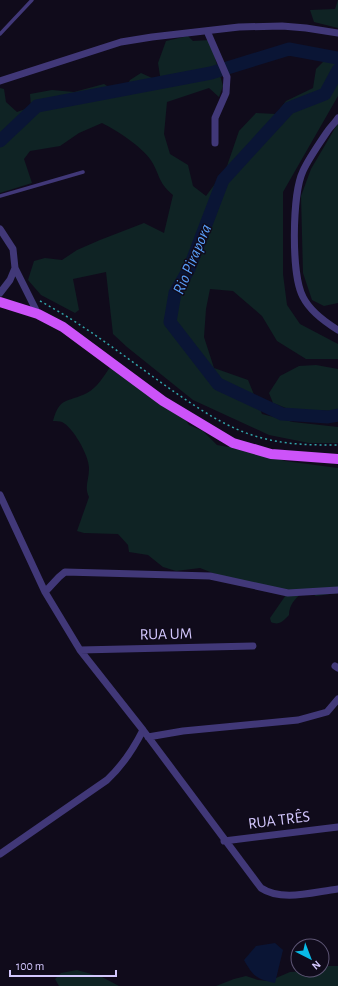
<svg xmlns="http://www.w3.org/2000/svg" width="338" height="986" font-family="'Alegreya Sans',sans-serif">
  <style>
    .green { fill: #0f2324 }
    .water { fill: #0a1535 }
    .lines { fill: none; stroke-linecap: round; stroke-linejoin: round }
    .river { stroke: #0a1535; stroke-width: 13 }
    .path { stroke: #31a3a8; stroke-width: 1.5; stroke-dasharray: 2 3; stroke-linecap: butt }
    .service { stroke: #413878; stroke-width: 3.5 }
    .minor { stroke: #413878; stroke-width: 7 }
    .primary { stroke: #cc53f9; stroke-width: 10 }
    .labels { text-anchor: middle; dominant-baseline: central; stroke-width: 3; stroke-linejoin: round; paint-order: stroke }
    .street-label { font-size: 16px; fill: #d3c7fd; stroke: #100b1b }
    .water-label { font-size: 17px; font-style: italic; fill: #599ff9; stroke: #100b1b }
  </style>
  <rect width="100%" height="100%" fill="#100b1b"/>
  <path class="green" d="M 338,0 L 338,28 L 314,22 L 310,10 L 335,9 Z
    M 188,36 L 193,41 L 210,40 L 223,86 L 219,97 L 209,88 L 167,102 L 164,134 L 170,154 L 188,165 L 193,186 L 206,196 L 226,169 L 239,131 L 256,113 L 276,114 L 286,101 L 313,88 L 316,69 L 332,53 L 338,56 L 338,96 L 283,192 L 283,274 L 287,305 L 300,324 L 338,344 L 338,359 L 306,359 L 277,341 L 262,316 L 233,291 L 210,289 L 206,309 L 204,337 L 214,368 L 248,380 L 262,414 L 293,422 L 338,427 L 338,443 L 309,443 L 269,435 L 193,400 L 127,347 L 113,334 L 106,272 L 73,279 L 79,310 L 75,313 L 41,295 L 28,280 L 34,261 L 45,258 L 62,260 L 77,250 L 100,240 L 144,223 L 164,233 L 173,195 C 157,182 160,173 150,159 C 141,146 116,130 102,123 L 79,133 L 60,146 L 30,151 L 24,159 L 32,183 L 0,193 L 0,88 L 4,89 L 6,102 L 17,112 L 31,107 L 30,94 L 52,90 L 74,92 L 104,84 L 121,95 L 130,80 L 141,73 L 161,82 L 158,63 L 166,41 Z
    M 338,123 L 338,303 L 324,306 L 312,300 L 303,273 L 301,196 L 311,169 Z
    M 316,365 L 338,369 L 338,411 L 291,410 L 273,403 L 269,393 L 280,376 L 299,366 Z
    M 110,367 L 181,413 L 189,425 L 203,431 L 217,445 L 228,447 L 241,441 L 252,450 L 285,461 L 338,468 L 338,593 L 316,596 L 306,590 C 297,596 289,604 289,615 C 283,621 279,626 271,622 L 270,618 L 288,592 L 228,579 L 200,568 L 176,571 L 163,567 L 148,555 L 129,552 L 128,545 L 118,534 L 84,533 L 77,531 L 89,497 C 84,487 89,480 89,469 C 90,457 73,427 62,422 C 60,421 55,421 53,421 C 60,396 67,403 87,393 C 97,388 104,376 110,367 Z
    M 326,966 L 338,966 L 338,986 L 216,986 L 234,979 L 246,976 L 258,980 L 269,981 L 290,972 L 322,970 L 322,967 Z
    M 77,970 L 102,977 L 119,986 L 59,986 L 55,979 L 61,973 Z"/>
  <path class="water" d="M 275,943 L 283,950 L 275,983 C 256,979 253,976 244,960 L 256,946 Z"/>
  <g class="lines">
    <path class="river" d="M 338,70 L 325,94 L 289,108 L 223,180 L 189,269 L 175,293 L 170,322 L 218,384 L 282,414 L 328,417 L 338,415
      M 0,141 L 37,106 L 211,73 L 289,49 L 338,58"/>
    <path class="path" d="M 40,301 C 85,325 125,357 166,386 C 196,407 227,429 262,438 C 288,445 312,445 338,445"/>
    <path class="service" d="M 0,34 L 32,0
      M 0,196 L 83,172"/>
    <path class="minor" d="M 207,31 L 227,77 L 226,93 L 215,118 L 215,143
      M 0,81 L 121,42 L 152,37 L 239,27 L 282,26 L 306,28 L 338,33
      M 338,118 C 335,123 330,127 327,132 C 319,144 309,158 303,171 C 292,194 291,275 303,297 C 310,311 325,322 338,330
      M 0,229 L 13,249 L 15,268 L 38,314
      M 0,293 L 10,280 L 15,268
      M 0,495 L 45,592 L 80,650 L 143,730 C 133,750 123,765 107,780 L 0,854
      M 45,592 L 59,577 L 65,572 L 210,576 L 288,593 L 338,590
      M 80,650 L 253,646
      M 335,666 L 338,668
      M 143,730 L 261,888 C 282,902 313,892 338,889
      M 148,737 L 183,731 L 298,720 L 327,712 L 338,699
      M 224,841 L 338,827"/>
    <path class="primary" d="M 0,302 L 38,314 L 63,327 L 163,401 L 233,443 L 271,454 L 338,459"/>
  </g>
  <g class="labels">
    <g class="street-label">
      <text transform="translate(166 634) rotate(-1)">RUA UM</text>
      <text transform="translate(279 820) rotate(-7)">RUA TRÊS</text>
    </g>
    <g class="water-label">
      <text transform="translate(192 259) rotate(-67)">Rio Pirapora</text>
    </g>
  </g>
  <g transform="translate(310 958) rotate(138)"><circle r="19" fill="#100b1b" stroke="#5e5675"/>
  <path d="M0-3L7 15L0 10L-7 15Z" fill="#09bbe8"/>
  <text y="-6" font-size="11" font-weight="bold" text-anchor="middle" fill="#d3c7fd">N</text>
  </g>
  <path d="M10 970v6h106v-6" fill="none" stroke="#d3c7fd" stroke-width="2"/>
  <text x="16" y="970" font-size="12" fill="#d3c7fd" stroke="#100b1b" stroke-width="3" paint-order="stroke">100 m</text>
</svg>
